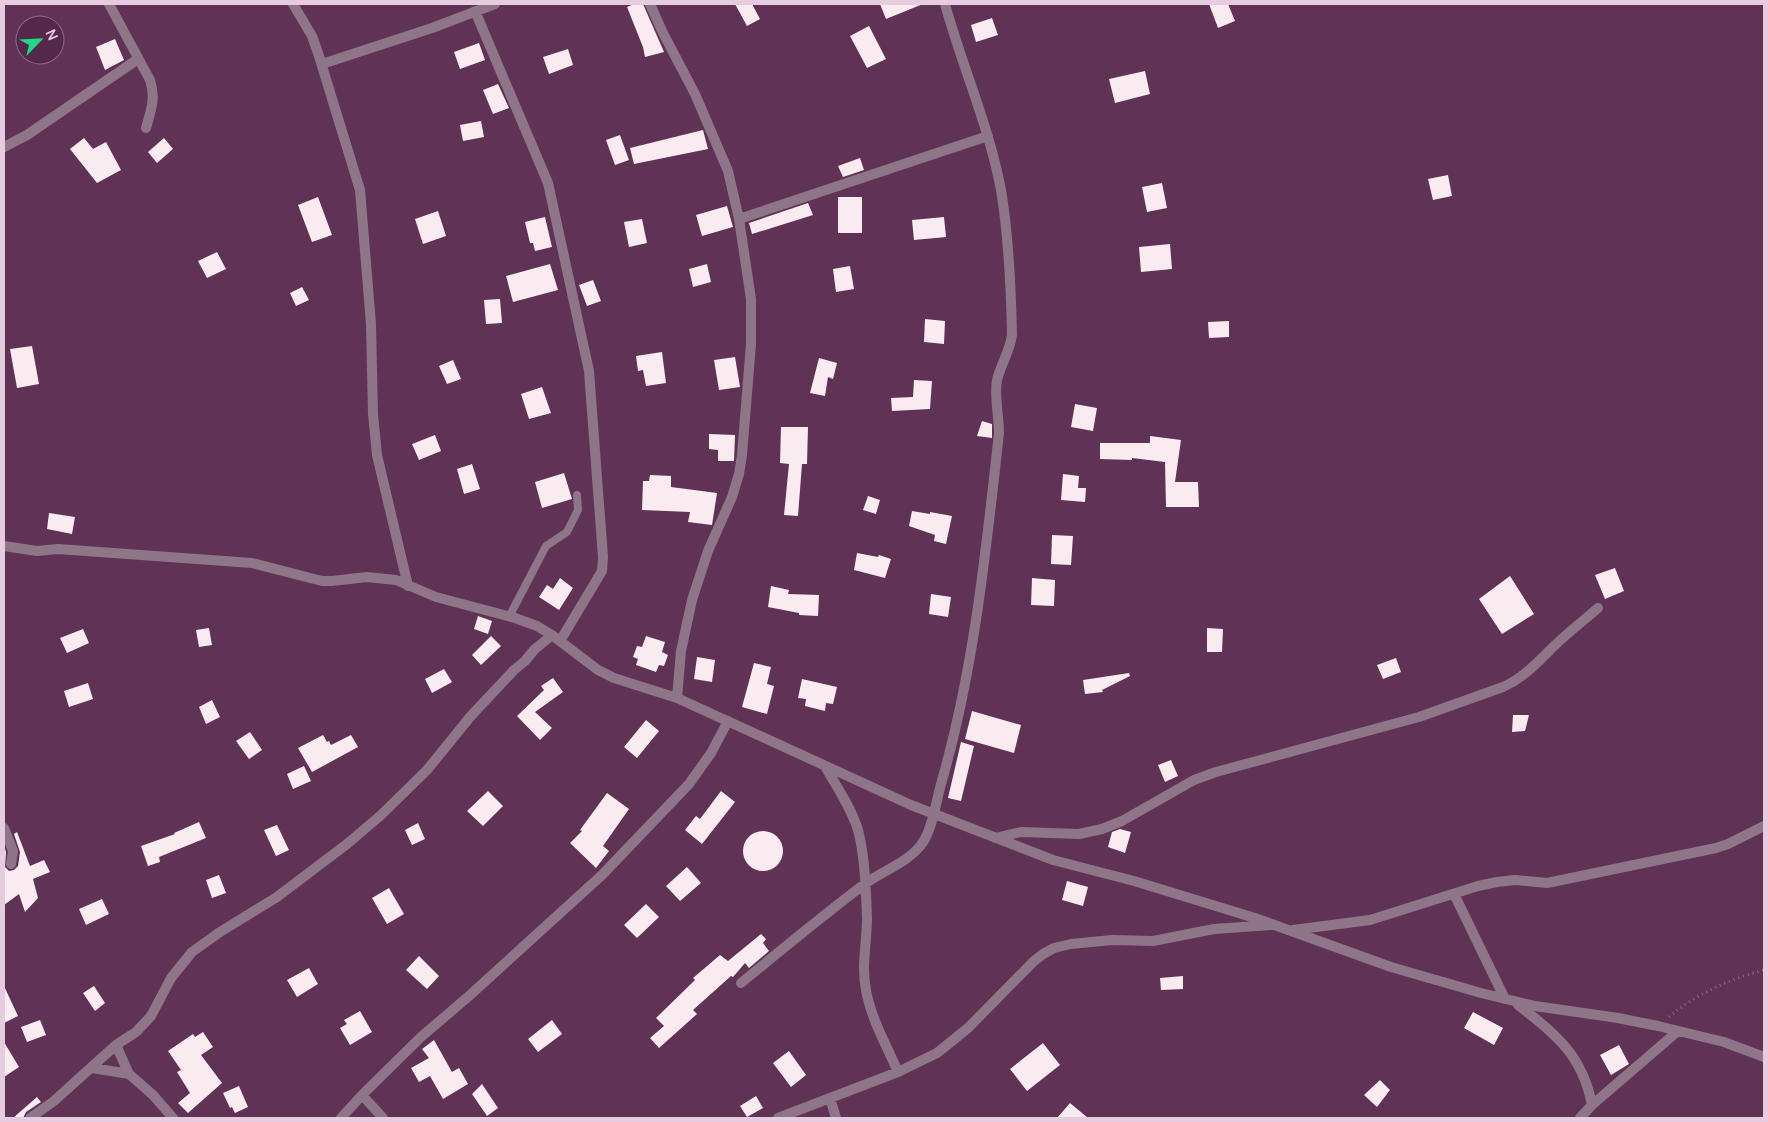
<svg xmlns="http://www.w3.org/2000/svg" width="1768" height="1122" font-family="Manrope,sans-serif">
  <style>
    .building { fill: #faebf0 }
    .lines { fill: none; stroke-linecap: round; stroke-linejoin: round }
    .path { stroke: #8e6683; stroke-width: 3; stroke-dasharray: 1 4; stroke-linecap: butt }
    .lane { stroke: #8e7587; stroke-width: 8 }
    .street { stroke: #8e7587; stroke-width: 10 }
  </style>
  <rect width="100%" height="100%" fill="#603255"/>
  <path class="building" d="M 634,4 L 643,4 L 664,52 L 645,57 L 643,47 L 627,7 Z
    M 735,4 L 752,4 L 760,19 L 747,26 Z
    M 880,4 L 923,4 L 886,19 Z
    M 1209,4 L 1228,4 L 1235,21 L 1218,28 Z
    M 992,18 L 998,35 L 976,42 L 971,25 Z
    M 869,26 L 886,59 L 867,68 L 850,36 Z
    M 115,39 L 124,60 L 105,70 L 96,47 Z
    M 479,43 L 485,60 L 460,69 L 454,52 Z
    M 568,49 L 573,65 L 549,74 L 543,57 Z
    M 1145,71 L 1150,94 L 1115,103 L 1109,79 Z
    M 498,84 L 509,108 L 493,114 L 483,90 Z
    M 481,121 L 484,137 L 463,141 L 460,125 Z
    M 703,130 L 708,149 L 634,164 L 630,148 Z
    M 620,135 L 629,160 L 615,165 L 606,140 Z
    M 84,138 L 93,149 L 106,142 L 121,170 L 97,183 L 70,149 Z
    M 164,138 L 173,149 L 157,163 L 148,152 Z
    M 860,158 L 864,170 L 843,177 L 838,166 Z
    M 1448,175 L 1452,196 L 1433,200 L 1428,179 Z
    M 1162,183 L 1167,208 L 1147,212 L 1142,187 Z
    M 318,197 L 332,235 L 312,242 L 298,205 Z
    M 838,197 L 862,197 L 862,233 L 838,233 Z
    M 808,203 L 813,215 L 752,234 L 749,223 Z
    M 727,206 L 733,227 L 702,236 L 696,215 Z
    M 438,211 L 446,236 L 423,244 L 415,219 Z
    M 545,217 L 552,247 L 535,251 L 533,243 L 530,243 L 525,222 Z
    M 944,217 L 946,237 L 914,240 L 912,220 Z
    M 642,219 L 647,243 L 629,247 L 624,222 Z
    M 1170,244 L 1172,269 L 1141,272 L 1139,247 Z
    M 217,252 L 226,269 L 207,278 L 198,261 Z
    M 550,264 L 558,290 L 513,302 L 506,276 Z
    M 707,264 L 711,282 L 693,287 L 689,269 Z
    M 850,266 L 854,289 L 836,292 L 833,269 Z
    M 593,280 L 601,301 L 587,306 L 579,285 Z
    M 302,287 L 309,300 L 296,306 L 290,293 Z
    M 500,299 L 502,323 L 486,324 L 484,300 Z
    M 925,319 L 945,321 L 944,344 L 924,342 Z
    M 1229,321 L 1229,337 L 1209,338 L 1208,322 Z
    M 32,346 L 39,384 L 17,388 L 10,349 Z
    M 662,352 L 666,383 L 646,386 L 643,370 L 638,371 L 636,356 Z
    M 735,357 L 740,387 L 719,390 L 714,360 Z
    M 819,358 L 837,363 L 833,379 L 828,377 L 825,396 L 810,393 Z
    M 453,360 L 461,379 L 447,384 L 439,366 Z
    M 914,380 L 932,381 L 930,409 L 892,411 L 891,398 L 913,397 Z
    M 542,387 L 551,413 L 529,419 L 521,394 Z
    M 1075,404 L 1097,408 L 1093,431 L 1071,427 Z
    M 982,421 L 992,424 L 992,438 L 977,436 Z
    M 781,427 L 808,427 L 807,464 L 802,464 L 798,516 L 784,515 L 789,464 L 780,463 Z
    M 709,434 L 735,435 L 734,461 L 718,461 L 718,450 L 709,449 Z
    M 435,435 L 441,451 L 419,460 L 412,444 Z
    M 1150,436 L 1181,440 L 1175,482 L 1198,482 L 1199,507 L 1166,507 L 1165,462 L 1132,458 L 1132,460 L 1100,459 L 1100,443 L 1150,443 Z
    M 472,464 L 480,489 L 464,494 L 457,469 Z
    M 564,473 L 572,499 L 542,508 L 535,482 Z
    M 1063,474 L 1079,476 L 1078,488 L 1086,488 L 1085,502 L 1061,500 Z
    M 650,475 L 671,476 L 671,487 L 717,493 L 712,525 L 688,522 L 690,512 L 642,510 L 643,481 L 649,481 Z
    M 868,496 L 880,500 L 876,514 L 863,510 Z
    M 912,511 L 930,514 L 930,512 L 952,516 L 946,544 L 934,541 L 935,535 L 909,526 Z
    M 49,513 L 75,517 L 72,534 L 47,529 Z
    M 1052,535 L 1073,536 L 1071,565 L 1051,564 Z
    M 857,553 L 878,557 L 879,555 L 891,559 L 885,578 L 854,570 Z
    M 1615,568 L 1624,591 L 1605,599 L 1595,575 Z
    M 1510,576 L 1534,614 L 1502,634 L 1479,599 Z
    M 560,578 L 573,588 L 559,610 L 539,597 L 547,585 L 553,589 Z
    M 1032,578 L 1055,580 L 1054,606 L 1031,605 Z
    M 771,586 L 789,590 L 788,594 L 819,595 L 818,616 L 799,615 L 799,613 L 768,607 Z
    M 931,594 L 951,597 L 948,617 L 929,614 Z
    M 478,616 L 492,621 L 488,634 L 474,629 Z
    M 209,628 L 212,645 L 199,647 L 196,630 Z
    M 1207,628 L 1223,629 L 1222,652 L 1207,652 Z
    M 83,629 L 89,643 L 67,653 L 60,638 Z
    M 491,636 L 501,646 L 481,665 L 472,655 Z
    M 646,636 L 665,642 L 662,652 L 668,655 L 664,666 L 659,665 L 656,672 L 636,665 L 638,659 L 633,657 L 637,646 L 642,647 Z
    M 697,657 L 715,660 L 712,682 L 694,679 Z
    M 1396,658 L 1401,672 L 1383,679 L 1377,665 Z
    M 754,663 L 771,667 L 767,684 L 774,686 L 767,714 L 742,707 Z
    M 444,669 L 452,682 L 432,693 L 425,679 Z
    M 1129,673 L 1130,676 L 1102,690 L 1103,692 L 1085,694 L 1083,680 Z
    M 553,678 L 563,692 L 535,712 L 552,728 L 540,740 L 517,716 L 544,690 L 541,686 Z
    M 802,679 L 837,687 L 833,704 L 826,703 L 825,711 L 805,706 L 806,699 L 798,698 Z
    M 88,683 L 93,699 L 69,707 L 64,691 Z
    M 212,700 L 220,717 L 206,724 L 199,707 Z
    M 972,711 L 1021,725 L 1014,753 L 965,739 Z
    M 1513,715 L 1529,715 L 1525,731 L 1512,732 Z
    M 646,720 L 659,731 L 637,758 L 624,747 Z
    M 250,732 L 262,750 L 249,759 L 236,741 Z
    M 323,735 L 327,742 L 329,741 L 331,745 L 351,735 L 358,747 L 312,772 L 298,748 Z
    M 961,742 L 974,746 L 961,801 L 948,798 Z
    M 1171,760 L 1178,776 L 1165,782 L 1158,765 Z
    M 304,766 L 311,781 L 293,789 L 287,774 Z
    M 488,791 L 503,806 L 483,826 L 467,811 Z
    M 721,791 L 735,802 L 702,844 L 685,830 L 696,816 L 700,819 Z
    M 607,793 L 629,809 L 603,846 L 609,851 L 596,868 L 570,843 L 582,831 L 580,830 Z
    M 199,822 L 206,838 L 159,857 L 160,862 L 148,866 L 141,846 L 175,834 L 174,833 Z
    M 418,823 L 425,839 L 412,845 L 405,830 Z
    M 277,825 L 289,850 L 276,856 L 264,830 Z
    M 1120,829 L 1131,832 L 1125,853 L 1108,847 L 1112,832 Z
    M743 851a20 20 0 1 1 40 0a20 20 0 1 1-40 0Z
    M 17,832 L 30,866 L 44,860 L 50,872 L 33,879 L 38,898 L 25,912 L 19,894 L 4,905 L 4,846 L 6,852 L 5,867 L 9,871 L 14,870 L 18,866 L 20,852 L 14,834 Z
    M 687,867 L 701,883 L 680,901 L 666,886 Z
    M 219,875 L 226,893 L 212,898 L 206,880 Z
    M 1067,881 L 1088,887 L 1083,906 L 1062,900 Z
    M 389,888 L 404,914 L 387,924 L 372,898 Z
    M 102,899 L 109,914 L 86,925 L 79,909 Z
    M 646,904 L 659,917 L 637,938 L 624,925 Z
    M 761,934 L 766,939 L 763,943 L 769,951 L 749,968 L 745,963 L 733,977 L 731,976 L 693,1010 L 697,1014 L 659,1048 L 650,1038 L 664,1026 L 656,1018 L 695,980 L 693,978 L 720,955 L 728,961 Z
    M 419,956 L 439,976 L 427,989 L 406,970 Z
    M 309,968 L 318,984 L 297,997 L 287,980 Z
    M 1183,976 L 1183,989 L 1161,990 L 1160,978 Z
    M 4,986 L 18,1016 L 4,1023 Z
    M 94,986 L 105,1003 L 95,1011 L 83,993 Z
    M 360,1011 L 372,1032 L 350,1045 L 340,1028 L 347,1024 L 344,1020 Z
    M 1473,1012 L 1503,1028 L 1494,1045 L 1464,1028 Z
    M 40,1020 L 46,1035 L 27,1042 L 21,1027 Z
    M 552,1020 L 562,1034 L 538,1052 L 528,1039 Z
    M 203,1032 L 213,1047 L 201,1055 L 222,1083 L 188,1113 L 178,1103 L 190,1093 L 177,1072 L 181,1070 L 168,1051 L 193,1034 L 195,1037 Z
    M 434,1040 L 452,1072 L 459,1068 L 468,1084 L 443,1099 L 430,1076 L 419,1082 L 411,1068 L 429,1058 L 422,1049 Z
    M 4,1042 L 19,1067 L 4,1077 Z
    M 1043,1043 L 1060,1065 L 1027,1091 L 1010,1069 Z
    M 1619,1045 L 1629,1064 L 1611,1075 L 1600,1055 Z
    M 789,1051 L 806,1075 L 791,1087 L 773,1063 Z
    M 1380,1080 L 1390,1090 L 1377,1107 L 1364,1095 Z
    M 482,1084 L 498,1108 L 487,1116 L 472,1094 Z
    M 239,1086 L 248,1107 L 235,1113 L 232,1107 L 230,1108 L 223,1093 Z
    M 756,1096 L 763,1108 L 747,1117 L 740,1106 Z
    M 37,1097 L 41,1102 L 26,1112 L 23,1118 L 13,1118 Z
    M 1070,1103 L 1088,1118 L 1057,1118 Z"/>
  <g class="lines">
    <path class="path" d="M 1669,1017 C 1697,993 1730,979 1764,970"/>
    <path class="lane" d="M 509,617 L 546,546 L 567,532 L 578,510 L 577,495"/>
    <path class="street" d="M 109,4 L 150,80 C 156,98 151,110 146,128
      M 293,4 L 312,36 L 318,53 L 360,190 L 371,324 L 373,414 L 377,455 L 408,586
      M 650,4 L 663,33 L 695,94 L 728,171 L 739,219 L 751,299 L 751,344 L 742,455 L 739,474 L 732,497 L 708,551 L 692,600 L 681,651 L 677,698
      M 475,11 L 548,183 L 589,371 L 603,557 L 602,571 L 560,641
      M 322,64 L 432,28 L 495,4
      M 4,147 L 27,135 L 138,59
      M 739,219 L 988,136
      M 4,546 L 37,551 L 58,549 L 252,563 L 322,581 L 332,581 L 367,577 L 396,580 L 436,597 L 515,618 L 537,626 L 552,635 L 598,670 L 614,678 L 677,698 L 911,805 L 1053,860 L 1134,881 L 1255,918 L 1391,967 L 1481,993 L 1535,1006 L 1618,1018 L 1658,1026 L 1724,1042 L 1764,1057
      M 825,766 C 836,786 851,807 858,830 C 865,856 866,891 867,918 C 867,942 861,966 866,990 C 871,1019 887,1046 898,1072
      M 4,828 L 13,851 L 11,864
      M 995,838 L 1021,832 L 1079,834 L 1102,829 L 1122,821 L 1194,780 L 1216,772 L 1419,717 L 1503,687 C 1523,678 1536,664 1551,649 C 1566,634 1583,621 1598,608
      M 1454,894 L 1505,999
      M 1293,930 L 1370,920 L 1478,886 L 1497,882 L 1515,880 L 1547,883 L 1716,848 L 1728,844 L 1764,826
      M 741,983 C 781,950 821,917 862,886 C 881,871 906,864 921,845 C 932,831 936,802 941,784 C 974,670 986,551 999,433 C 999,417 994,394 997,380 C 1001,364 1010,351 1012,335 C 1011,286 1009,238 1001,190 C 989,126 962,66 945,4
      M 1518,1005 C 1556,1034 1583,1056 1592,1105
      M 116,1045 L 129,1074 L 153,1095 L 173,1118
      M 92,1068 L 129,1074
      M 362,1095 L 383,1118
      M 830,1098 L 836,1118
      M 30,1118 L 54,1101 L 116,1045 L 136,1032 L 151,1016 L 171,978 L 192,952 L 220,932 L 277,897 L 347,844 L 380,816 L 427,770 L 470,717 L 514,670 L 525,661 L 534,650 L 552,635
      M 341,1118 L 362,1095 L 421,1037 L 469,996 L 602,875 L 689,784 L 711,753 L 728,721
      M 778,1118 L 898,1072 L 937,1053 L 968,1028 L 1033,962 L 1043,954 L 1054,948 L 1071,944 L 1112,940 L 1153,941 L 1214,929 L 1271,925
      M 1580,1118 L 1592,1105 L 1678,1031"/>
  </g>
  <rect width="1768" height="1122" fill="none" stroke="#e7cbde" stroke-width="10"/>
  <g transform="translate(40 40) rotate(66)"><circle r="24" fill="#54284a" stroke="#8f6985"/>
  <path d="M0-4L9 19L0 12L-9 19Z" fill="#21d887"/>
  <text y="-8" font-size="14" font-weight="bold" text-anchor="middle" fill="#e7cbde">N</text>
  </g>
</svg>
